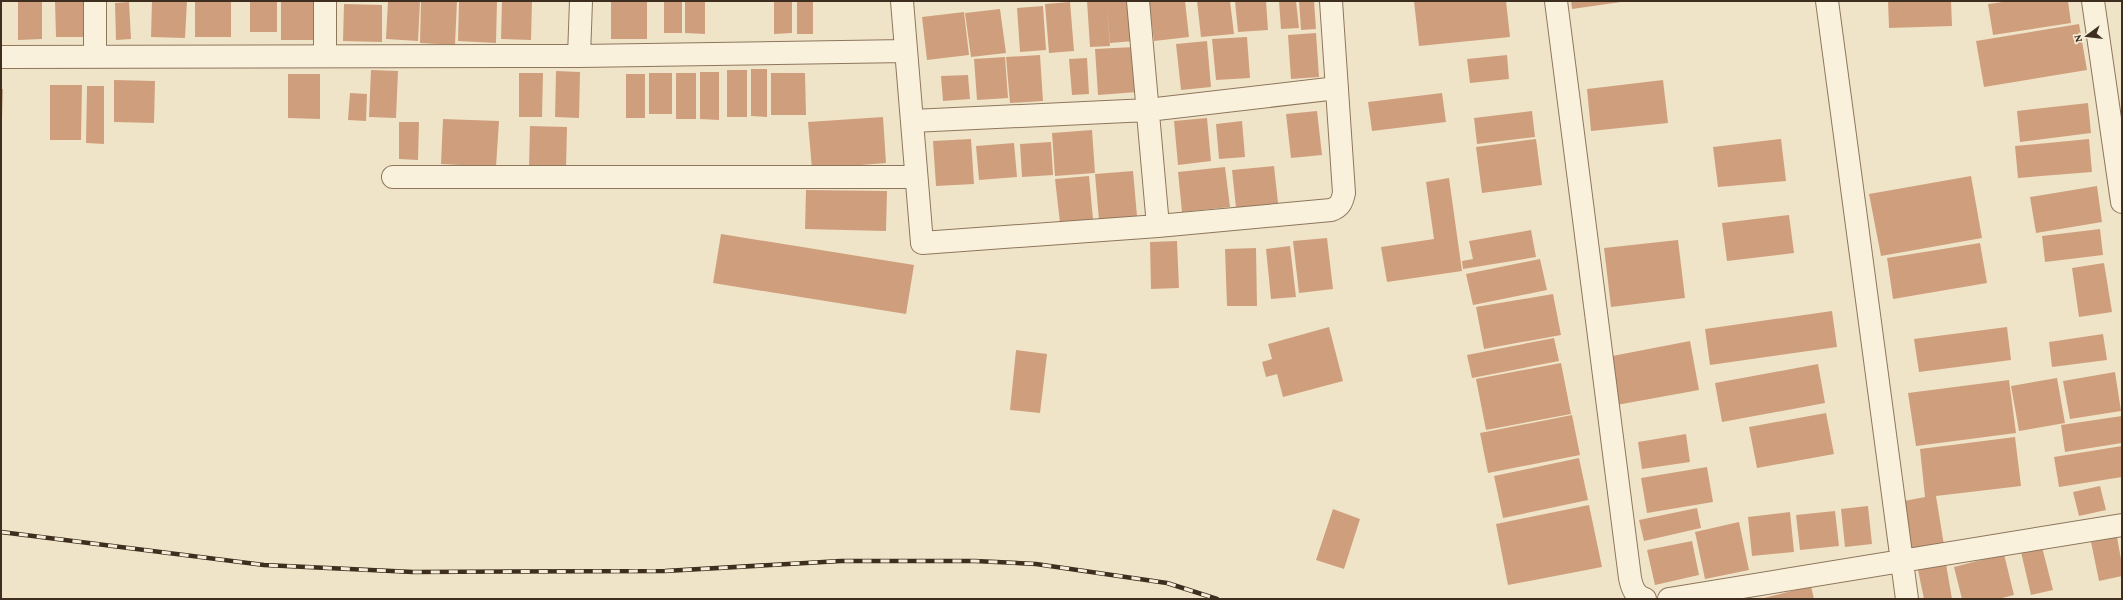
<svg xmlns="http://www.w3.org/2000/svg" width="2123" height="600" font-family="'Crimson Pro',serif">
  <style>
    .building { fill: #cf9f7d }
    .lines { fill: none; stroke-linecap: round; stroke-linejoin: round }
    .minor-casing { stroke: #8d765c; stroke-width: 24 }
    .minor { stroke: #faf1dc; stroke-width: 22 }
    .rail-casing { stroke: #3d2e20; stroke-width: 4.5 }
    .rail { stroke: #f7eed8; stroke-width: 3; stroke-dasharray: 9; stroke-linecap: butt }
  </style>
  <rect width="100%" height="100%" fill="#f0e4c8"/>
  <path class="building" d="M 18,1 L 42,1 L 42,39 L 18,40 Z
    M 55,1 L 83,1 L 83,37 L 56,37 Z
    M 152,1 L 187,1 L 185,38 L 151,37 Z
    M 195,1 L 231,1 L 231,37 L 195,37 Z
    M 250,1 L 277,1 L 277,32 L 250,32 Z
    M 281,1 L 313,1 L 313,40 L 281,40 Z
    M 388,1 L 420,1 L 418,41 L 386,39 Z
    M 421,1 L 457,1 L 455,45 L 420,43 Z
    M 459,1 L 497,1 L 496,43 L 458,41 Z
    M 502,1 L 532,1 L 531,40 L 501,39 Z
    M 611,1 L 647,1 L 647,39 L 611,39 Z
    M 664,1 L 682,1 L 682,33 L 664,33 Z
    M 685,1 L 705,1 L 705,34 L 685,33 Z
    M 774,1 L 792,1 L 792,33 L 774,34 Z
    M 797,1 L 813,1 L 813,34 L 797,34 Z
    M 1087,1 L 1131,1 L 1134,41 L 1110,43 L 1107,8 L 1110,46 L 1090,47 Z
    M 1149,1 L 1185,1 L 1189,37 L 1154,41 Z
    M 1197,1 L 1230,1 L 1234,34 L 1201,37 Z
    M 1235,1 L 1266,1 L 1268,30 L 1238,32 Z
    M 1279,1 L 1296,1 L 1299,28 L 1281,29 Z
    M 1299,1 L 1314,1 L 1316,29 L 1301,30 Z
    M 1414,1 L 1506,1 L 1510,37 L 1419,46 Z
    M 1571,1 L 1621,1 L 1621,2 L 1572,9 Z
    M 1888,1 L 1951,1 L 1952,26 L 1889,28 Z
    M 2010,1 L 2068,1 L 2071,23 L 1993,35 L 1988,4 Z
    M 129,2 L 131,39 L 116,40 L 115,3 Z
    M 1070,2 L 1074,51 L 1049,53 L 1045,4 Z
    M 344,4 L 382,5 L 382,42 L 343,41 Z
    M 1043,6 L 1046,50 L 1020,52 L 1017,8 Z
    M 1000,9 L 1006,53 L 971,57 L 965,13 Z
    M 964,12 L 969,55 L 927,60 L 922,17 Z
    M 2079,24 L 2087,70 L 1984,87 L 1976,41 Z
    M 1316,33 L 1319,77 L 1291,79 L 1288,35 Z
    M 1247,37 L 1250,78 L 1216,80 L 1212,39 Z
    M 1207,41 L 1211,87 L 1181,90 L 1176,44 Z
    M 1134,47 L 1137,92 L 1098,95 L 1095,49 Z
    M 1040,55 L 1043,101 L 1010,103 L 1006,57 Z
    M 1507,55 L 1509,79 L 1470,83 L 1467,59 Z
    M 1005,57 L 1008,98 L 977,100 L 974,59 Z
    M 1087,58 L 1089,94 L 1072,95 L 1069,59 Z
    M 751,69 L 767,69 L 767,117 L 751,116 Z
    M 371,70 L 398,71 L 396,118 L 369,117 Z
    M 727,70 L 747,70 L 747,117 L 727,117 Z
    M 556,71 L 580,72 L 579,118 L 555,117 Z
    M 700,72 L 719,72 L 719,120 L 700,119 Z
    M 519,73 L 543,73 L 542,117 L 519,117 Z
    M 649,73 L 672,73 L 672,114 L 649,114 Z
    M 676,73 L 696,73 L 696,119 L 676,119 Z
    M 771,73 L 805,73 L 806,115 L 771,115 Z
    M 288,74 L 320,74 L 320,119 L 288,118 Z
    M 626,74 L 645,74 L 645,118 L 626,118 Z
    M 968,75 L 970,99 L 943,101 L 941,76 Z
    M 114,80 L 155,81 L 154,123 L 114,122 Z
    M 1663,80 L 1668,123 L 1591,131 L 1587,89 Z
    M 50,85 L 82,85 L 81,140 L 50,140 Z
    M 87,86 L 104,86 L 104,144 L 86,143 Z
    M 1,89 L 3,89 L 2,120 L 1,120 Z
    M 350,93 L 367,94 L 366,121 L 348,120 Z
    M 1442,93 L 1446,122 L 1372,131 L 1368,102 Z
    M 2088,103 L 2091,133 L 2020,142 L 2017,111 Z
    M 1317,111 L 1322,155 L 1291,158 L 1286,114 Z
    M 1532,111 L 1535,137 L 1477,144 L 1474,118 Z
    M 883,117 L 886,163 L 812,169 L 808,122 Z
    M 1207,118 L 1211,161 L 1178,165 L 1174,121 Z
    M 443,119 L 499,121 L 496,167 L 441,164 Z
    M 1242,121 L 1245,157 L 1219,159 L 1216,124 Z
    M 399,122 L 419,122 L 418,160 L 399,159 Z
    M 530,126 L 567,127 L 566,169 L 529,168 Z
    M 1092,130 L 1095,173 L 1055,176 L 1052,133 Z
    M 971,139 L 974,184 L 936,186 L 933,141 Z
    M 1536,139 L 1542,185 L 1482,193 L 1476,147 Z
    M 1781,139 L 1786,181 L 1718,187 L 1713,147 Z
    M 2089,139 L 2092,172 L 2018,178 L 2015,146 Z
    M 1051,142 L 1053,175 L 1022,177 L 1020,144 Z
    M 1014,143 L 1017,177 L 979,180 L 976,146 Z
    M 1274,166 L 1278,203 L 1236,208 L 1232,170 Z
    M 1225,167 L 1230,207 L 1182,212 L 1178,172 Z
    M 1133,171 L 1137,216 L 1099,220 L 1095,174 Z
    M 1089,176 L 1093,219 L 1060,223 L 1055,179 Z
    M 1971,176 L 1982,238 L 1881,256 L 1869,194 Z
    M 1449,178 L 1462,271 L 1387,282 L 1381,247 L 1434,239 L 1426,182 Z
    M 2097,186 L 2102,222 L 2036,233 L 2030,197 Z
    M 806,190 L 887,191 L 886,231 L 805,229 Z
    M 1789,215 L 1794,253 L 1727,261 L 1722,223 Z
    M 2100,229 L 2103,255 L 2045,262 L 2042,236 Z
    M 1531,230 L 1536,257 L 1463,269 L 1462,261 L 1473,259 L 1469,241 Z
    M 721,234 L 914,265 L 906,314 L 713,283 Z
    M 1327,238 L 1333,289 L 1299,293 L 1293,241 Z
    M 1678,240 L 1685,298 L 1611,307 L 1604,248 Z
    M 1177,241 L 1179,288 L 1151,289 L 1150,242 Z
    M 1980,243 L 1987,283 L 1893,299 L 1887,258 Z
    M 1290,246 L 1296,297 L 1271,299 L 1266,249 Z
    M 1256,248 L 1257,306 L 1227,306 L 1225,249 Z
    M 1540,259 L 1547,290 L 1473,305 L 1466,274 Z
    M 2104,263 L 2112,312 L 2079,317 L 2072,268 Z
    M 1553,294 L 1561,335 L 1484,349 L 1476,307 Z
    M 1832,311 L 1837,347 L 1710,365 L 1705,329 Z
    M 1329,327 L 1343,381 L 1283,397 L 1277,374 L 1266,377 L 1262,362 L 1272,359 L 1268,344 Z
    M 2007,327 L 2011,360 L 1919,372 L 1914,339 Z
    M 2103,334 L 2107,360 L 2052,367 L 2049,342 Z
    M 1554,338 L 1559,361 L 1472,378 L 1467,355 Z
    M 1690,341 L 1699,390 L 1611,406 L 1602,358 Z
    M 1016,350 L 1047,354 L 1040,413 L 1010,410 Z
    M 1561,363 L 1571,414 L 1486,430 L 1476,379 Z
    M 1818,364 L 1825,403 L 1722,422 L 1715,383 Z
    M 2115,372 L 2121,411 L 2070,419 L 2063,381 Z
    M 2057,378 L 2065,423 L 2019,431 L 2011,386 Z
    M 2009,380 L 2016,433 L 1916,446 L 1908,393 Z
    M 1826,413 L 1834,454 L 1757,468 L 1749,427 Z
    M 1572,415 L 1580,455 L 1488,473 L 1480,433 Z
    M 2122,416 L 2122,443 L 2065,452 L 2061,425 Z
    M 1686,434 L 1690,462 L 1642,469 L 1638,442 Z
    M 2015,437 L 2021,486 L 1936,496 L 1944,545 L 1911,550 L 1904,501 L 1925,497 L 1920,449 Z
    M 2122,446 L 2122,477 L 2059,487 L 2054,457 Z
    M 1579,458 L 1588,500 L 1503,518 L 1494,476 Z
    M 1707,467 L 1713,502 L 1647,513 L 1641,478 Z
    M 2100,486 L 2106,510 L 2079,516 L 2073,492 Z
    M 1589,505 L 1602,567 L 1508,585 L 1496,524 Z
    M 1868,506 L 1872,544 L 1845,547 L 1841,509 Z
    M 1697,508 L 1701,528 L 1644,541 L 1639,520 Z
    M 1333,509 L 1360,519 L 1344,569 L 1316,560 Z
    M 1835,511 L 1839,546 L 1800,550 L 1796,515 Z
    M 1790,512 L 1794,552 L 1752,556 L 1748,517 Z
    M 1739,522 L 1749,570 L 1705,579 L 1695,532 Z
    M 2117,537 L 2122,565 L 2122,576 L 2099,581 L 2091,542 Z
    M 1692,541 L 1699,575 L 1655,585 L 1647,550 Z
    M 2042,547 L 2053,590 L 2031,595 L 2021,552 Z
    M 2004,554 L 2014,595 L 1998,599 L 1962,599 L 1954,567 Z
    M 1946,564 L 1952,599 L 1924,599 L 1918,570 Z
    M 1811,586 L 1814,599 L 1764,599 L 1764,598 Z"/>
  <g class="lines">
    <g class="minor-casing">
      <path id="minor" d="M 902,1 L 922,243 L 1158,226 L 1331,210 C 1340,207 1342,202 1344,193 L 1331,1
        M 1138,1 L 1158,226
        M 1556,1 L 1630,578 C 1632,588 1635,596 1645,599
        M 1827,1 L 1907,599
        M 2093,1 L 2122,202
        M 95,56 L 95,1
        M 325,56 L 325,1
        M 579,56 L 581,1
        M 1,57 L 579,56 L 906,51
        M 912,121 L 1148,110 L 1337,88
        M 393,177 L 916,177
        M 1669,599 L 2122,525"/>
    </g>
    <use href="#minor" class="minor"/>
    <g class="rail-casing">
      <path id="rail" d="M 1,532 L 264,565 L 413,572 L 665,571 L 841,561 L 975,561 L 1036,564 L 1167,583 L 1217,599"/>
    </g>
    <use href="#rail" class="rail"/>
  </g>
  <rect width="2123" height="600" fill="none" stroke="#3d2e20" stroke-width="4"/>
  <g transform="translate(2087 36) rotate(255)" stroke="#f7eed8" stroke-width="3" paint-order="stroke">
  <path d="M0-3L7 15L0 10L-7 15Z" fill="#3d2e20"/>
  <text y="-6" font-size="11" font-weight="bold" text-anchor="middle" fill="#3d2e20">N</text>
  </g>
</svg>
